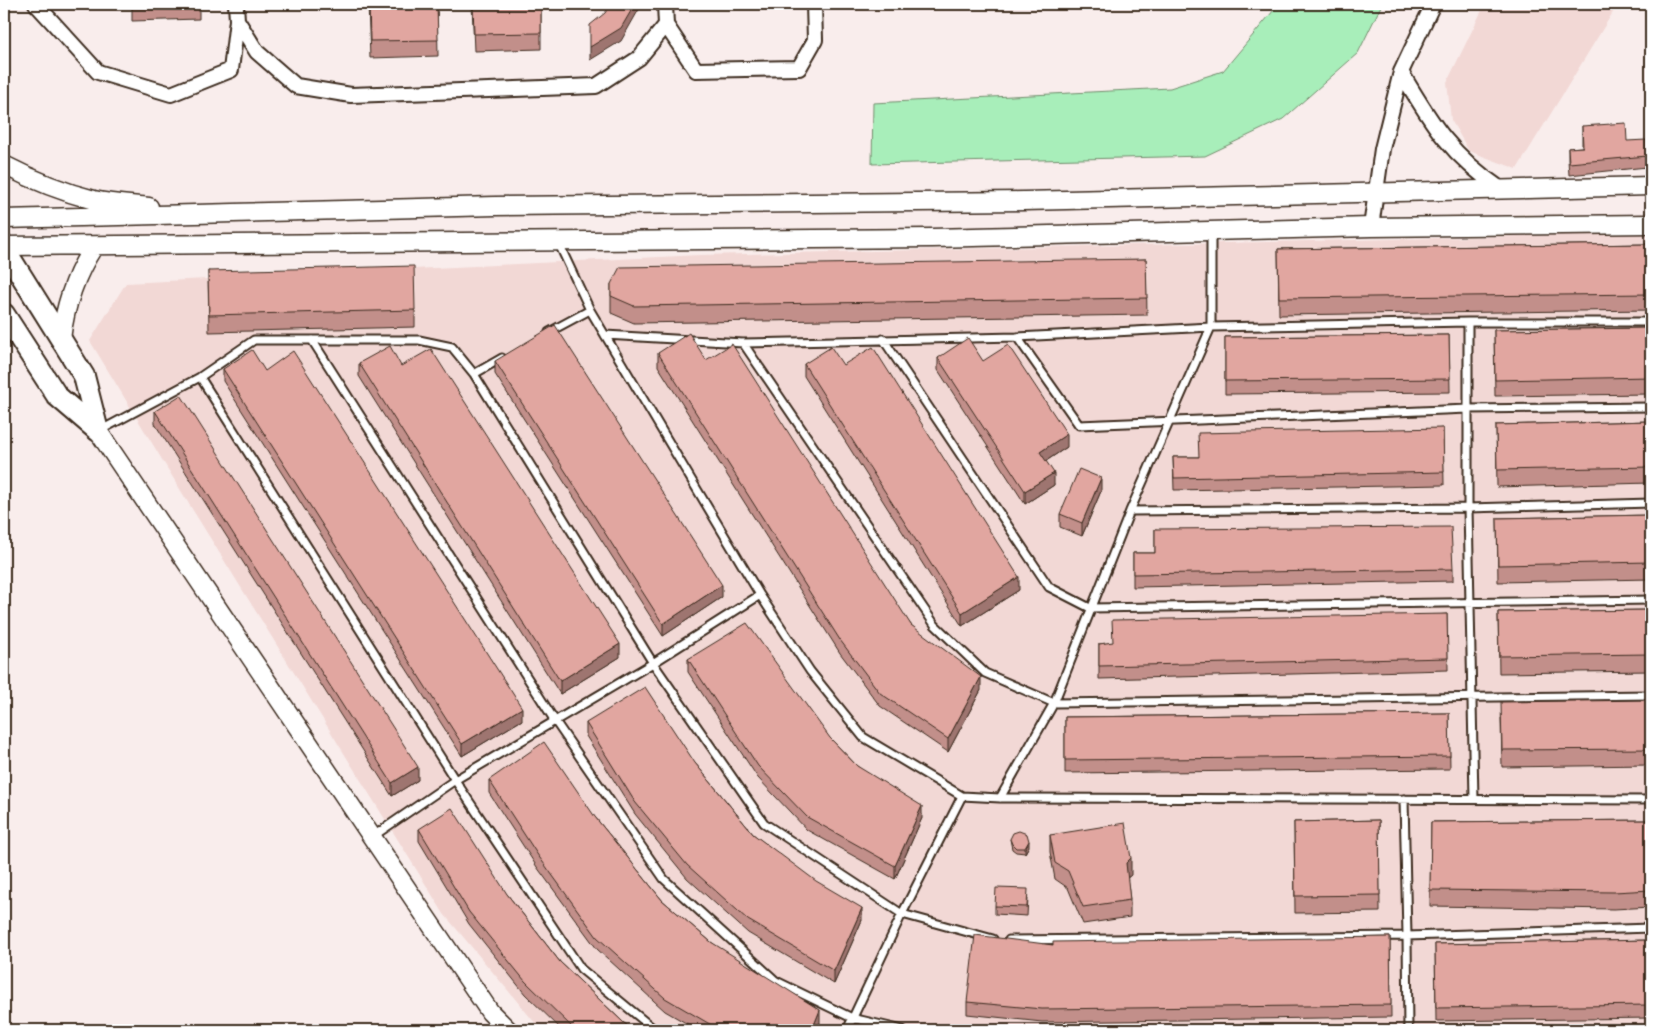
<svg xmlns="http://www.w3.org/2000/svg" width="1655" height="1034" font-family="Mynerve,sans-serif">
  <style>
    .built { fill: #f2d8d5 }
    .green { fill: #a8eeba; stroke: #728c6c }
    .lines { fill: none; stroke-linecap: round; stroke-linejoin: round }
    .service-casing { stroke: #3b2a1e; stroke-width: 11 }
    .minor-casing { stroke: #3b2a1e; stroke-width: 18 }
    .tertiary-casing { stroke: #3b2a1e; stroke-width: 21 }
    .secondary-casing { stroke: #3b2a1e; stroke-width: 24 }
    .service { stroke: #fff; stroke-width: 7 }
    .minor { stroke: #fff; stroke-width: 14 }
    .tertiary { stroke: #fff; stroke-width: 18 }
    .secondary { stroke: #fff; stroke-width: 20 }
    .wall { fill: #c28f8a; stroke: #3b2a1e }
    .shaded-wall { fill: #9e7470; stroke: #3b2a1e }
    .building { fill: #e1a6a0; stroke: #3b2a1e }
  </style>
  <rect width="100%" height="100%" fill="#f9edec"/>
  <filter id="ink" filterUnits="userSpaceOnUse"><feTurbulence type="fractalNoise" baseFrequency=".02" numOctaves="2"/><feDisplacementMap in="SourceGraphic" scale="10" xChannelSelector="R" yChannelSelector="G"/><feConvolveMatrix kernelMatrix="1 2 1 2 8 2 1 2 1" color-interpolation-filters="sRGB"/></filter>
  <g filter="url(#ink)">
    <path class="built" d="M 1485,4 L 1618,4 L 1517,169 L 1469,151 L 1451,120 L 1447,82 Z
      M 1651,233 L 1651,1030 L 541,1030 L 444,914 L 189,504 L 90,341 L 126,283 L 700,255 Z"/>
    <path class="green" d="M 1279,4 L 1382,4 L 1358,53 L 1283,119 L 1205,156 L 872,164 L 873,103 L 1170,88 L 1223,71 Z"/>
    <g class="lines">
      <g class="service-casing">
        <path id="service" d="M 558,242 L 590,310 L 760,595 L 810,671 L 863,737 L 962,796 L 1000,798 L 1651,800
          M 1468,322 L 1468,508 L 1474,799
          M 549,332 L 590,310
          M 605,335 L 743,343 L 1017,337 L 1211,327 L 1468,322 L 1651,322
          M 1017,337 L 1079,425 L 1468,409 L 1651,407
          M 883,339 L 1049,587 L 1090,608 L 1651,600
          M 312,340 L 555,721 L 664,879 L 776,981 L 852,1018 L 903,1030
          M 743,343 L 935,625 L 985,673 L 1054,703 L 1651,695
          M 474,374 L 653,663 L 764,823 L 902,914 L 993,939
          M 200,377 L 455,780 L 581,969 L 655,1030
          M 101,430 L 200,377 L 254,340 L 419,340 L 452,347 L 474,374 L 502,358
          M 1130,511 L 1468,508 L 1651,503
          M 1000,798 L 1054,703 L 1130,511 L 1211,327 L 1211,232
          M 1404,799 L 1407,936 L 1408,1030
          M 372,837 L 455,780 L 653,663 L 760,595
          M 1009,940 L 1407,936 L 1651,928
          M 847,1030 L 902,914 L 962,796"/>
      </g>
      <g class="minor-casing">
        <path id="minor" d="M 36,4 L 98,72 L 171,94 L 231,70 L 237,20 L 236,4
          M 665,4 L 666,25 L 696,70 L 799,68 L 815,40 L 814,4
          M 237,20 L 257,52 L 296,86 L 351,95 L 596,86 L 639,58 L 666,25
          M 1401,72 C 1432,124 1450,155 1502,190
          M 1371,227 L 1382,149 L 1401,72 L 1433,4"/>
      </g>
      <g class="tertiary-casing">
        <path id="tertiary" d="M 4,165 C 33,180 63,192 94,200 C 112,204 131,205 149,207
          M 4,219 L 495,206 L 1024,201 L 1651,186
          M 4,246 L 932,238 L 1371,227 L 1651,224
          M 61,339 C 65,305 75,275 94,246
          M 98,431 L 490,1012 L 508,1030"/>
      </g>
      <g class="secondary-casing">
        <path id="secondary" d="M 4,248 L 84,376 L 98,431
          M 4,314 L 57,396 L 98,431"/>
      </g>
      <use href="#service" class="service"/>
      <use href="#minor" class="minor"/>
      <use href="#tertiary" class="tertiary"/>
      <use href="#secondary" class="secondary"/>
    </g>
    <path class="wall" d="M 132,4 L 199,4 L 199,19 L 132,21 Z
      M 368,4 L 437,4 L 438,56 L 370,58 Z
      M 472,4 L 541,4 L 541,49 L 474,51 Z
      M 1582,126 L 1627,141 L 1647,156 L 1647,167 L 1569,175 L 1568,160 L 1568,148 L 1582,147 Z
      M 1651,244 L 1651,310 L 1279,315 L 1278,249 Z
      M 1146,259 L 1147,315 L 634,323 L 611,313 L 611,284 Z
      M 208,271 L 415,310 L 415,327 L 209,332 Z
      M 1651,328 L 1651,394 L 1495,396 L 1494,330 Z
      M 1449,335 L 1450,392 L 1225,394 L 1225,337 Z
      M 658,353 L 706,360 L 911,625 L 981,690 L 948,752 L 880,706 L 840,653 L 658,366 Z
      M 938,358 L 983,361 L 1067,447 L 1046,461 L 1054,485 L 1025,504 L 938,370 Z
      M 495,361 L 722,597 L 663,636 L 495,374 Z
      M 359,363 L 401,366 L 620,657 L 560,694 L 359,376 Z
      M 804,364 L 1019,590 L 962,626 L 804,376 Z
      M 223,369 L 265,371 L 522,720 L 462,756 L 223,381 Z
      M 155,411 L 418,780 L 392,796 L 155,424 Z
      M 1651,421 L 1651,483 L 1497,487 L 1496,425 Z
      M 1443,428 L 1444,485 L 1174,490 L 1173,457 L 1198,457 Z
      M 1101,491 L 1082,536 L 1060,527 L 1060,514 Z
      M 1651,515 L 1651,579 L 1498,582 L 1497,518 Z
      M 1155,529 L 1453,569 L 1453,581 L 1133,587 L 1133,553 L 1155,553 Z
      M 1651,610 L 1651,671 L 1499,673 L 1498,612 Z
      M 1447,614 L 1448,670 L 1099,679 L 1099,644 Z
      M 688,659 L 830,738 L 857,766 L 922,818 L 895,879 L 807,830 L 758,778 L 688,672 Z
      M 1651,700 L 1651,765 L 1502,767 L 1501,718 Z
      M 1449,713 L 1450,769 L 1065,773 L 1065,717 Z
      M 586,723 L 695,763 L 753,834 L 862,920 L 834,984 L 748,933 L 687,878 L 635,814 L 586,736 Z
      M 489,780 L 595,817 L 662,900 L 711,942 L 820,1023 L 817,1030 L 698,1030 L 665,1011 L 597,949 L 537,867 L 489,793 Z
      M 1379,820 L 1380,912 L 1295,913 L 1294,822 Z
      M 1651,820 L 1651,907 L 1614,909 L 1430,906 L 1431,822 Z
      M 419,829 L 507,894 L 560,962 L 624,1023 L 633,1030 L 562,1030 L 525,994 L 469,924 L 419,841 Z
      M 1050,835 L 1131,875 L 1127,878 L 1130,900 L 1130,917 L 1083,924 L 1068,888 L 1055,879 L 1050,852 Z
      M 1010,839 L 1029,846 L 1025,853 L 1016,852 L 1012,849 Z
      M 1028,898 L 1027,916 L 995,914 L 995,906 Z
      M 1390,937 L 1391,1017 L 1042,1022 L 967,1014 L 967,1002 L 1053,945 Z
      M 1651,940 L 1651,1018 L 1436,1021 L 1435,944 Z"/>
    <path class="shaded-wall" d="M 635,4 L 642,4 L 621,41 L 590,60 L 590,47 Z
      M 1067,434 L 1067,447 L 1040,465 L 1040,452 Z
      M 1054,473 L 1054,485 L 1025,504 L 1025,491 Z
      M 1101,478 L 1101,491 L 1082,536 L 1082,523 Z
      M 1019,577 L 1019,590 L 962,626 L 962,613 Z
      M 722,585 L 722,597 L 663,636 L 663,624 Z
      M 620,644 L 620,657 L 560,694 L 560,681 Z
      M 981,677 L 981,690 L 948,752 L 948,739 Z
      M 522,708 L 522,720 L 462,756 L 462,744 Z
      M 418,767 L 418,780 L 392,796 L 392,783 Z
      M 922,806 L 922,818 L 895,879 L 895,866 Z
      M 1029,841 L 1029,846 L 1025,853 L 1025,848 Z
      M 1131,858 L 1131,875 L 1126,879 L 1126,863 Z
      M 862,908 L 862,920 L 834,984 L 834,971 Z
      M 820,1010 L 820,1023 L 817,1030 L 812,1030 Z"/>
    <path class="building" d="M 369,4 L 437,4 L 438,40 L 370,41 Z
      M 473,4 L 541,4 L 541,33 L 474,34 Z
      M 611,4 L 635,4 L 621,28 L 590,47 L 590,25 L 605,13 Z
      M 1626,123 L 1627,141 L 1646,140 L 1647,156 L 1569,163 L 1568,148 L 1583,147 L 1582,126 Z
      M 1651,244 L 1651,294 L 1279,298 L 1278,249 Z
      M 1146,259 L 1147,298 L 634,306 L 611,296 L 611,284 L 620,267 Z
      M 414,266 L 415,310 L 209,315 L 208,271 Z
      M 555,325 L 722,585 L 663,624 L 495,361 Z
      M 1651,328 L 1651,377 L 1495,380 L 1494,330 Z
      M 689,333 L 706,360 L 732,344 L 911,625 L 981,677 L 948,739 L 880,693 L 840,640 L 658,353 Z
      M 1449,335 L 1450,379 L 1225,381 L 1225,337 Z
      M 968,338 L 983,361 L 1008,345 L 1067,434 L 1040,452 L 1054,473 L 1025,491 L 938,358 Z
      M 390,346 L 401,366 L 431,349 L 620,644 L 560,681 L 359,363 Z
      M 831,347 L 843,365 L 873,347 L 1019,577 L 962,613 L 804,364 Z
      M 252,350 L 265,371 L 293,351 L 522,708 L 462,744 L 223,369 Z
      M 181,395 L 418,767 L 392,783 L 155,411 Z
      M 1651,421 L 1651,467 L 1497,470 L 1496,425 Z
      M 1443,428 L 1444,472 L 1174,478 L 1173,457 L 1199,457 L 1198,433 Z
      M 1079,469 L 1101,478 L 1082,523 L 1060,514 Z
      M 1651,515 L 1651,562 L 1498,565 L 1497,518 Z
      M 1451,527 L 1453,569 L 1133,574 L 1133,553 L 1155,553 L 1155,529 Z
      M 1651,610 L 1651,654 L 1499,656 L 1498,612 Z
      M 1447,614 L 1448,658 L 1099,666 L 1099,644 L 1113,642 L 1112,620 Z
      M 747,623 L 830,738 L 857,766 L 922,806 L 895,866 L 807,817 L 758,766 L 688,659 Z
      M 645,687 L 695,763 L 753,834 L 816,881 L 862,908 L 834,971 L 748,920 L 687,865 L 635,802 L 586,723 Z
      M 1651,700 L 1651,749 L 1502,750 L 1501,702 Z
      M 1449,713 L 1450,756 L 1065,760 L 1065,717 Z
      M 544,742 L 595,817 L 662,900 L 711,942 L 820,1010 L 812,1030 L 720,1030 L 665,998 L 597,937 L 537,854 L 489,780 Z
      M 452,808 L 507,894 L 560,962 L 624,1023 L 633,1030 L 575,1030 L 525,981 L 469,912 L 419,829 Z
      M 1379,820 L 1380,895 L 1295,896 L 1294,822 Z
      M 1651,820 L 1651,890 L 1614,892 L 1430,890 L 1431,822 Z
      M 1125,823 L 1131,858 L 1126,863 L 1130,900 L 1083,907 L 1068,871 L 1055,863 L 1050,835 Z
      M 1019,831 L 1027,834 L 1029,841 L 1025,848 L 1016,848 L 1012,844 L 1010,839 L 1013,833 Z
      M 996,888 L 1028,889 L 1027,907 L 995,906 Z
      M 975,935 L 1053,945 L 1053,942 L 1390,937 L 1391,1005 L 1042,1009 L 967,1002 Z
      M 1651,940 L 1651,1005 L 1436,1008 L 1435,944 Z"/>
  </g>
  <rect width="1655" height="1034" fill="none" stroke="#fff" stroke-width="20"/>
  <rect x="10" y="10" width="1635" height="1014" fill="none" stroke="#3b2a1e" stroke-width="2" filter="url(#ink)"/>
</svg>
